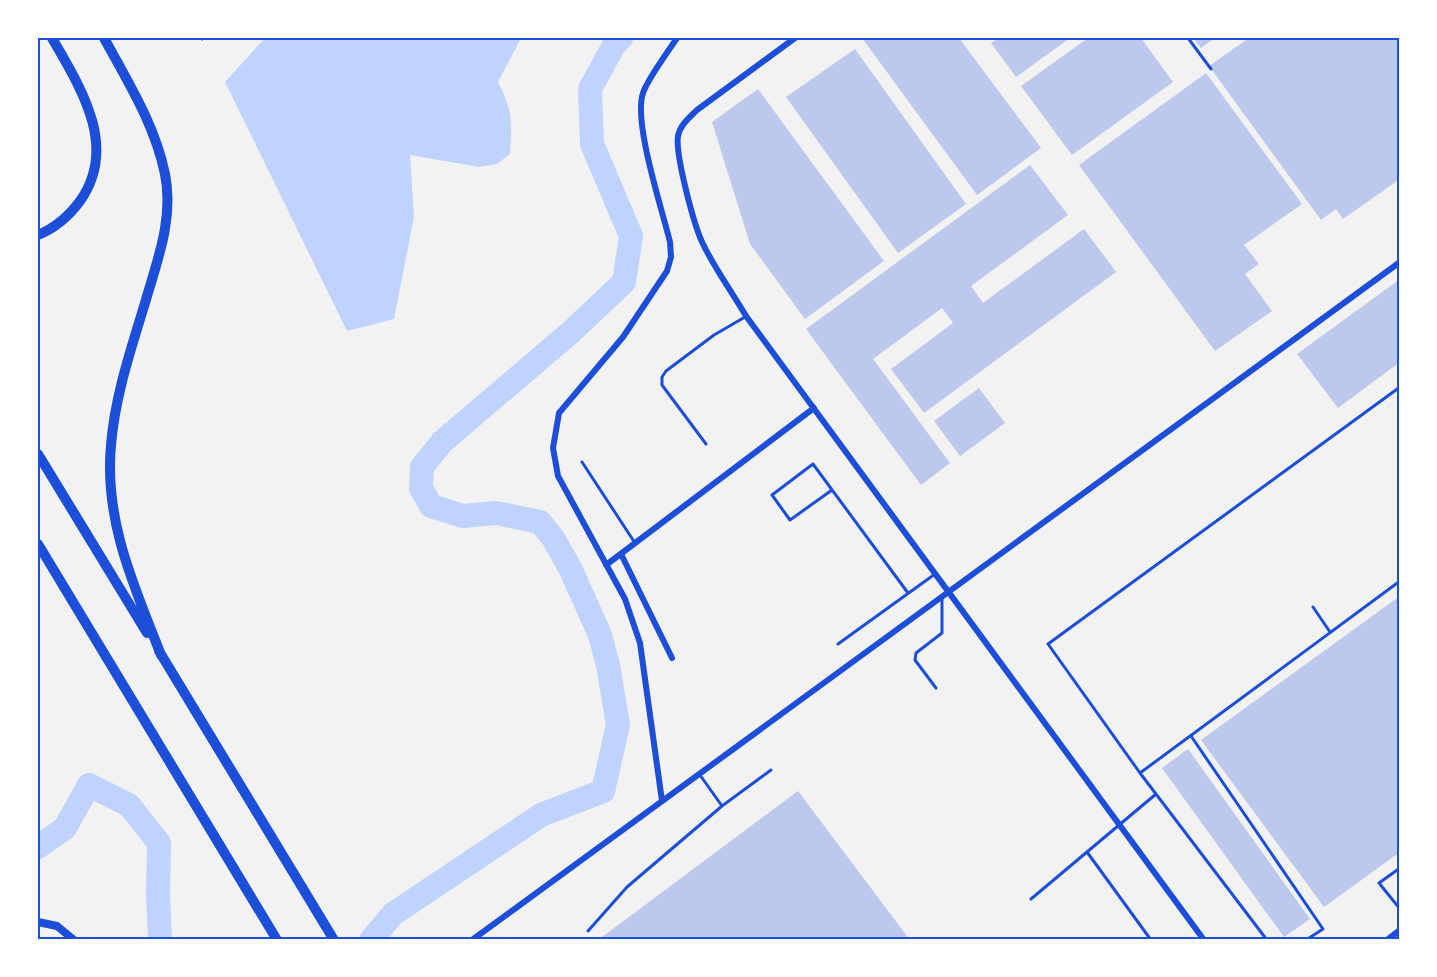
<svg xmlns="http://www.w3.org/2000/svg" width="1437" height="977" font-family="'Source Sans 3',sans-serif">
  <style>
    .water { fill: #bfd3fe }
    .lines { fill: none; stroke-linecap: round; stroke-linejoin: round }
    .river { stroke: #bfd3fe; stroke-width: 24 }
    .building { fill: #bdc9ec }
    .service { stroke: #1d4ed8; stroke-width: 3 }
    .minor { stroke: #1d4ed8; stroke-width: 6 }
    .tertiary { stroke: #1d4ed8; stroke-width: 8 }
    .motorway { stroke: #1d4ed8; stroke-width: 10 }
    .neatline { fill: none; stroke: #1d4ed8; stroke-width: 2 }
  </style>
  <rect width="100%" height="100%" fill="#f2f2f2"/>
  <path class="water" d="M 265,38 L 521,38 L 498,82 C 513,112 512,121 510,154 L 497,164 L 479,167 L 410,155 L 414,217 L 394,319 L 347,331 L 225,82 Z"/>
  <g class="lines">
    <path class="river" d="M 38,847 L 65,828 L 89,785 L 129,805 L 159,843 L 158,896 L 160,940
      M 371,940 L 393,914 L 541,815 L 603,791 L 618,725 L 608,665 L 600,635 L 570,568 L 553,538 L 540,522 L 496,513 L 463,516 L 431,506 L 421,488 L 422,467 L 442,442 L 571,332 L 624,282 L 631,236 L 592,144 L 590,89 L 614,45 L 621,38"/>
  </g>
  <path class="building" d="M 862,38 L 959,38 L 1041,148 L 977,195 Z
    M 999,38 L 1070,38 L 1016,77 L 991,43 Z
    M 1088,38 L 1141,38 L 1173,82 L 1072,155 L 1021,86 Z
    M 1193,38 L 1215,38 L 1201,48 Z
    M 1249,38 L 1400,38 L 1400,179 L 1343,219 L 1336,209 L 1321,220 L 1209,66 Z
    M 855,49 L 966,204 L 898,253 L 786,97 Z
    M 1206,73 L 1302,204 L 1244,245 L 1259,264 L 1245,274 L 1272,311 L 1215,351 L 1079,165 Z
    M 758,89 L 884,261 L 805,319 L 750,244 L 712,122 Z
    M 1030,165 L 1068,215 L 971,286 L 983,303 L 1084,229 L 1116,272 L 924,413 L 891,369 L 953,323 L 942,308 L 873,359 L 950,463 L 921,485 L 806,329 Z
    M 1400,279 L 1400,362 L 1338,408 L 1297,354 Z
    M 979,388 L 1005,423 L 960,456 L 934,421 Z
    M 1400,596 L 1400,852 L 1324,907 L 1201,740 Z
    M 1188,749 L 1310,919 L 1284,937 L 1162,768 Z
    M 798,791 L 910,940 L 598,940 Z"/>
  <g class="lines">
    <path class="service" d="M 201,38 L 202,39
      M 1188,38 L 1211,69
      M 1400,387 L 1048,644 L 1140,773 L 1400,581
      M 706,444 L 662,385 L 662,377 L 666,371 L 714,335 L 745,317
      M 582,462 L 635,543
      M 832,490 L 790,520 L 772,495 L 813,464 L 908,593
      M 1313,607 L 1330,632
      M 838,644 L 935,574
      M 936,688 L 915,660 L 916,653 L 942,633 L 942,598
      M 1191,736 L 1323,929 L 1306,940
      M 1140,773 L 1267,940
      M 722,806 L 771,770
      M 1087,852 L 1151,940
      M 1400,868 L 1379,883 L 1400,909
      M 1031,899 L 1156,794
      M 588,931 L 627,887 L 722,806 L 700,775"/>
    <path class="minor" d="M 795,38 L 697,110 C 690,117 680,125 678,136 C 675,154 694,226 703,244 C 715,269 732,292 746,316 L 1204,940
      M 621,554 L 672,658
      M 606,565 L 814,408
      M 662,801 L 640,643 L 625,599 L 558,476 L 553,448 L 559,413 L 623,337 L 667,271 L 671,257 L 670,242 C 662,209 633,122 643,93 C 647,80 669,50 677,38
      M 472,940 L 1400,262
      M 1387,940 L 1400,930"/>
    <path class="tertiary" d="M 38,922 L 57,926 L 74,940"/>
    <path class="motorway" d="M 104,38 C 128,82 155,125 165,174 C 174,219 157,261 145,303 C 131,349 115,396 111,445 C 104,521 134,586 161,655
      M 38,235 C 55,228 69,216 80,201 C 119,146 80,87 52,38
      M 38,454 L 147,633
      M 38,544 L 277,940
      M 159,651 L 334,940"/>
  </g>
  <rect width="1437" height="977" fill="none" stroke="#ffffff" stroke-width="78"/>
  <rect x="39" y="39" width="1359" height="899" class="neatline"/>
</svg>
